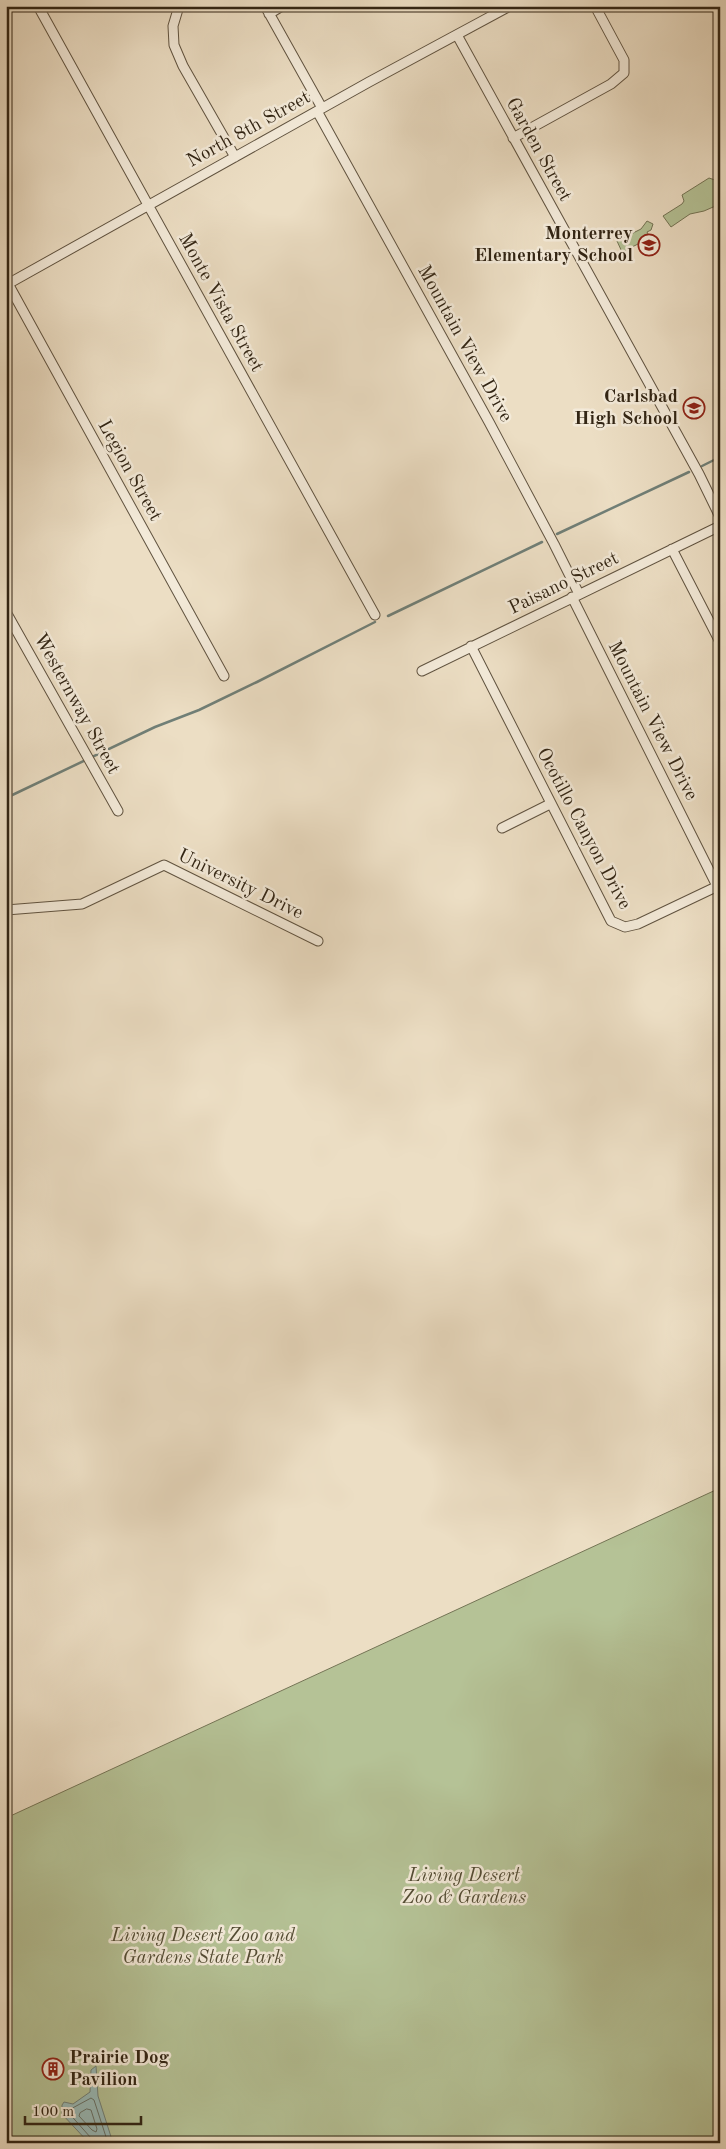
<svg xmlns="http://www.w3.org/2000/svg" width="726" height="2149" font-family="'Old Standard TT',serif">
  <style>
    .green { fill: #b5c296; stroke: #747455 }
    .water { fill: #99bbb9; stroke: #707f77 }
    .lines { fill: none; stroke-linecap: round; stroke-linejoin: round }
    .shore { stroke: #667066; stroke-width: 1 }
    .stream { stroke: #707f77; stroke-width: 2.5 }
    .minor-casing { stroke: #605340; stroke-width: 11 }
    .minor { stroke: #f3ead9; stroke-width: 9 }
    .labels { text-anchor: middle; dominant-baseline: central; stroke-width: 5; stroke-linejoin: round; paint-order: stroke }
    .street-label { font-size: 19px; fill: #322514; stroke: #f3ead9 }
    .poi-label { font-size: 19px; font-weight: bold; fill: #322514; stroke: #f3ead9; text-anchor: end }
    .park-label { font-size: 19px; font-style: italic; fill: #534c34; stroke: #f3ead9 }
  </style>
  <rect width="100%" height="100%" fill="#ecdec4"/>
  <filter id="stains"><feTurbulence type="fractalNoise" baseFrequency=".004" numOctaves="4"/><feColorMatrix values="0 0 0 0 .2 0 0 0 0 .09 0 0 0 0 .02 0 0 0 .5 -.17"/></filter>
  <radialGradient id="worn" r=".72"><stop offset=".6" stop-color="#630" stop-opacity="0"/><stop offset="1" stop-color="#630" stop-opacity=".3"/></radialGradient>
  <path class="green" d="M 709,178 L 715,180 L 720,189 L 720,204 L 704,211 L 690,214 L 671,227 L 663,216 L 682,204 L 684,201 L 682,195 Z
    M 647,221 L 653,224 L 651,230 L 647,232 L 650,238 L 622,252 L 617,241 L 641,229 Z
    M 720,1488 L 720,2143 L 6,2143 L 6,1818 Z"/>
  <path class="water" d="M 96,2066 L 98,2096 L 113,2143 L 89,2143 L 62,2114 L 62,2105 L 64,2102 L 73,2104 L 90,2092 L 91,2070 Z"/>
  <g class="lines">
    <path class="shore" d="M 87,2109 L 91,2110 L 97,2129 L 96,2132 L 92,2130 L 79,2116 L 80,2113 Z
      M 92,2143 L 91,2138 L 67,2111 L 91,2098 L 94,2100 L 108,2143"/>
    <path class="stream" d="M 702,466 L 720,457
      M 557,534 L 689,472
      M 388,616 L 542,542
      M 6,798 L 155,727 L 199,710 L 257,682 L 375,622"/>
    <g class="minor-casing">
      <path id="minor" d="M 38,6 L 375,615
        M 179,6 L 173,26 L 174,45 L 183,66 L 235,157
        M 265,6 L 322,108
        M 269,14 L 282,6
        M 457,35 L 699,474 L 720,517
        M 317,111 L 489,422 L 554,544 L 579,594
        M 513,138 L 611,84 L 624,73 L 624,60 L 595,6
        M 6,280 L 224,676
        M 6,285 L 369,82 L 510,6
        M 672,549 L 720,642
        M 572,597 L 717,886
        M 6,612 L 118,811
        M 471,646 L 611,921 L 625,927 L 638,924 L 720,885
        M 422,671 L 720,526
        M 502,828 L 550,804
        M 6,910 L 82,904 L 164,865 L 318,941"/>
    </g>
    <use href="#minor" class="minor"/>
  </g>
  <defs>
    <g id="school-ring" transform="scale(1.125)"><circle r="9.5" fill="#f3ead9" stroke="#8f2418" stroke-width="1.5"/><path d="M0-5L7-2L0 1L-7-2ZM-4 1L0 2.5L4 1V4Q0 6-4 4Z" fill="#8f2418"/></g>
    <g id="building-ring" transform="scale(1.125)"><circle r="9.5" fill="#f3ead9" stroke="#8f2418" stroke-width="1.5"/><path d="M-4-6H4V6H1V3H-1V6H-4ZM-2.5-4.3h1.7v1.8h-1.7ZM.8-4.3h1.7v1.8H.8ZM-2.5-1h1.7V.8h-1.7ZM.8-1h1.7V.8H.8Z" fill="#8f2418"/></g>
  </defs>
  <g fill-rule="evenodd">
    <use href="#school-ring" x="649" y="245"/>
    <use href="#school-ring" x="694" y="408"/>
    <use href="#building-ring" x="53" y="2069"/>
  </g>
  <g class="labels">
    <g class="street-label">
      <text transform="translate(249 130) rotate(-29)">North 8th Street</text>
      <text transform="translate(538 150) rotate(61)">Garden Street</text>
      <text transform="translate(220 303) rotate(61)">Monte Vista Street</text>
      <text transform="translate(464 344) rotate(61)">Mountain View Drive</text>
      <text transform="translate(129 471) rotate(61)">Legion Street</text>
      <text transform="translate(564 584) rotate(-26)">Paisano Street</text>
      <text transform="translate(76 704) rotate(61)">Westernway Street</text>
      <text transform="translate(652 721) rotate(63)">Mountain View Drive</text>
      <text transform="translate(583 829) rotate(62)">Ocotillo Canyon Drive</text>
      <text transform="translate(240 885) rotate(26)">University Drive</text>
    </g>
    <g class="poi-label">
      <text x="633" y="234">Monterrey<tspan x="633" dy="22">Elementary School</tspan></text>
      <text x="678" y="397">Carlsbad<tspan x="678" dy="22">High School</tspan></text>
      <text x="69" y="2058" text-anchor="start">Prairie Dog<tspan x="69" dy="22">Pavilion</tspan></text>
    </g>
    <g class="park-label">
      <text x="464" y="1876">Living Desert<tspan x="464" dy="22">Zoo &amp; Gardens</tspan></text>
      <text x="203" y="1936">Living Desert Zoo and<tspan x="203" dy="22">Gardens State Park</tspan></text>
    </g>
  </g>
  <rect width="726" height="2149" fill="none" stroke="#ecdec4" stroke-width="25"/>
  <rect x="8" y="8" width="711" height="2134" fill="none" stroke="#322514" stroke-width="2.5"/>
  <rect x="12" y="12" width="701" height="2124" fill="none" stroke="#322514"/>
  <path d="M25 2116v8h116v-8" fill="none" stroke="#322514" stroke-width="2.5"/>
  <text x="32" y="2116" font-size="15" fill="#322514" stroke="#f3ead9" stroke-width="4" paint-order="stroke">100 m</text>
  <rect width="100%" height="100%" filter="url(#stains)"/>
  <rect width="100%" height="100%" fill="url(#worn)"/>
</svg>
